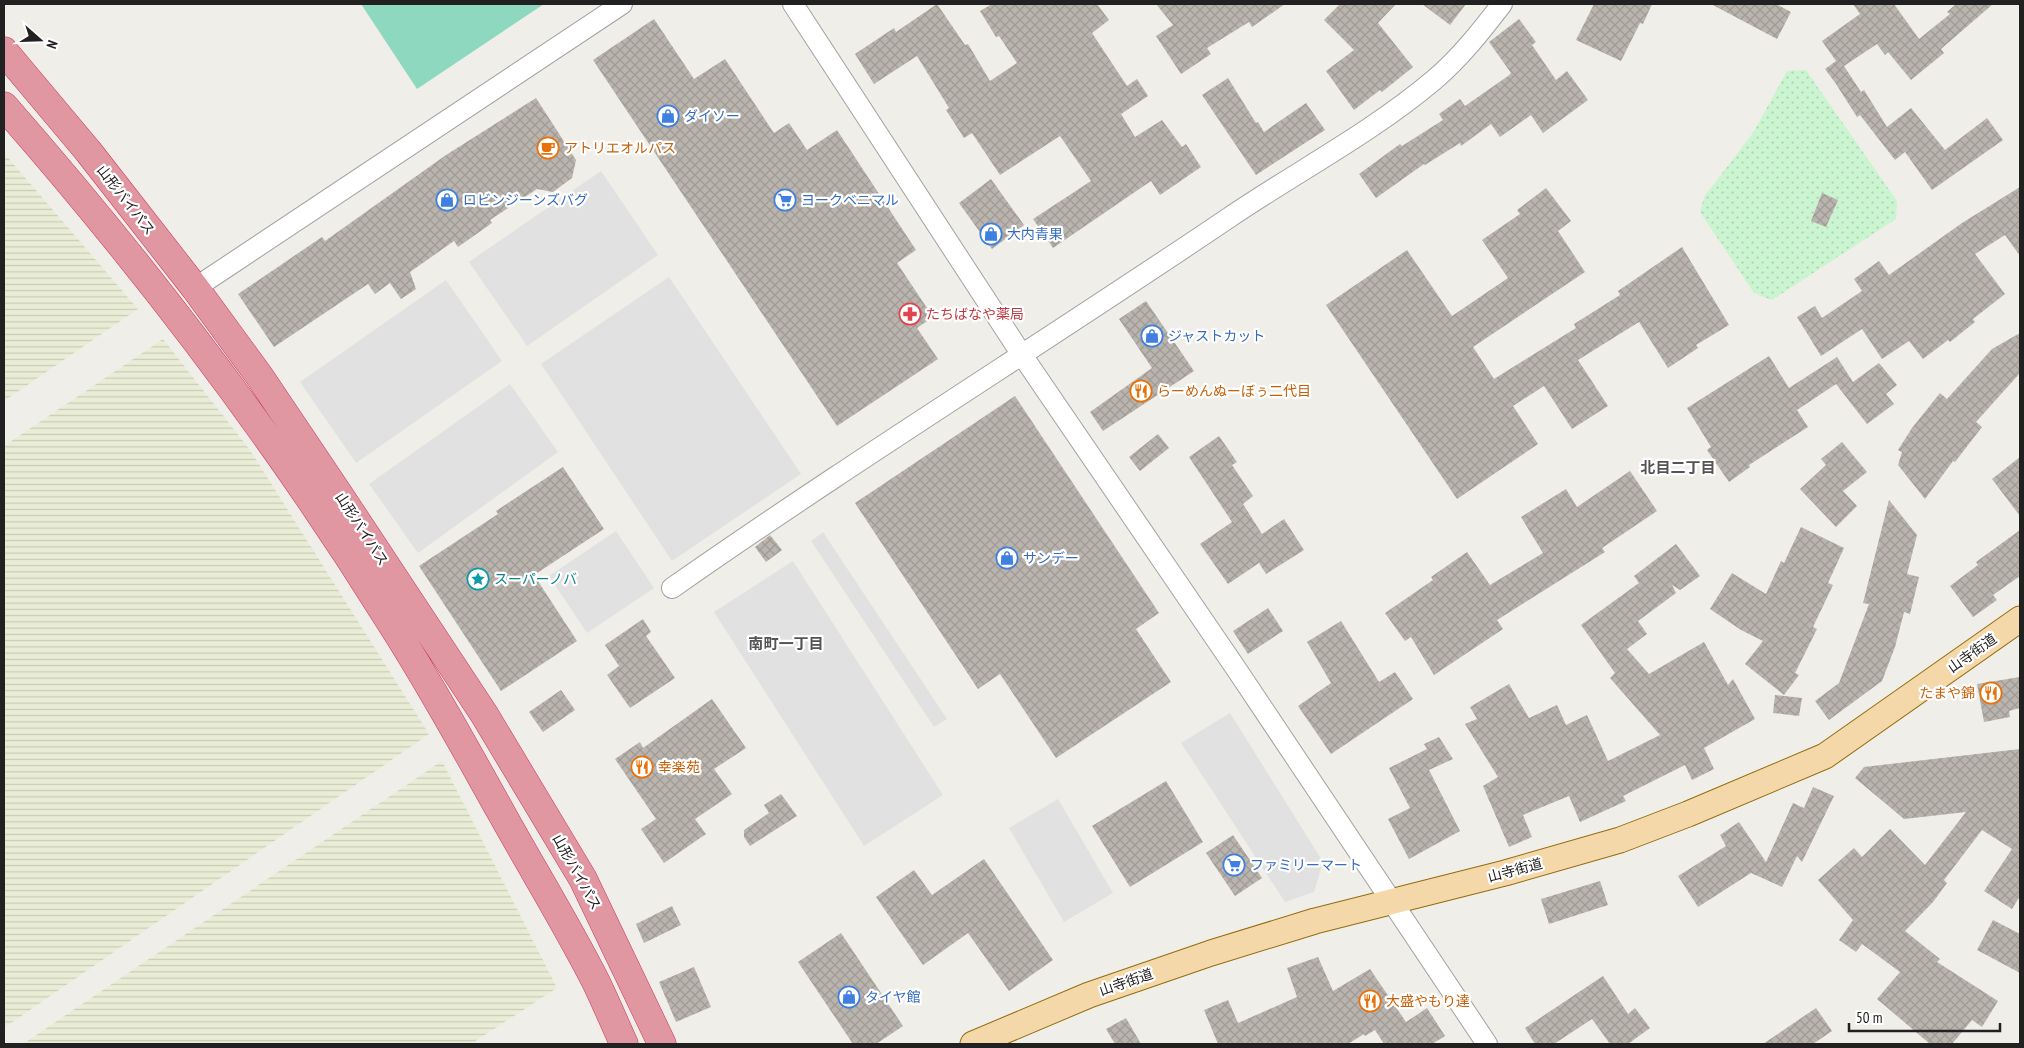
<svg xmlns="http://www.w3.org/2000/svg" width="2024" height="1048" font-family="'PT Sans Narrow','Noto Sans JP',sans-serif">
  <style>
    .farmland { fill: url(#farmland-rules) }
    .park { fill: url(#park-dots) }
    .pitch { fill: #8ed8c0 }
    .parking { fill: #e1e1e1 }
    .building { fill: url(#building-cross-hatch) }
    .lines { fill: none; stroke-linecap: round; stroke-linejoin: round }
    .minor-casing { stroke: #a2a2a2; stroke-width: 22 }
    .major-casing { stroke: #916d0d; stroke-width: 27 }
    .highway-casing { stroke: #cd3761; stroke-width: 29 }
    .minor { stroke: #fff; stroke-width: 20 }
    .major { stroke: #f4d8a9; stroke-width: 25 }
    .highway { stroke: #e097a1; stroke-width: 28 }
    .labels { text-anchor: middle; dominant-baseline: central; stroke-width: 4.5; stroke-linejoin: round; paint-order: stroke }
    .shop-label { font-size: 14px; fill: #366cbe; stroke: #fff; text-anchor: start }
    .food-label { font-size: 14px; fill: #c56008; stroke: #fff; text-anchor: start }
    .street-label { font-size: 14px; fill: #212121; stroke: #fff }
    .health-label { font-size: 14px; fill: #be3a42; stroke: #fff; text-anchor: start }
    .culture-label { font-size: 14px; fill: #0d838f; stroke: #fff; text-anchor: start }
    .neighbourhood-label { font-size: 15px; font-weight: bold; fill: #545454; stroke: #fff }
  </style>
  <defs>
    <pattern id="farmland-rules" width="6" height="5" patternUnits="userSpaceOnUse" patternTransform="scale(1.25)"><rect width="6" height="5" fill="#eaedd6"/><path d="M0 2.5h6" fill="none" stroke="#c8cbb7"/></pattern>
    <pattern id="park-dots" width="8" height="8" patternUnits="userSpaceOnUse" patternTransform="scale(1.25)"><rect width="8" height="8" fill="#caf5d0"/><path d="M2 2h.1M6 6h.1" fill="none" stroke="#add2b2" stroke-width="1.8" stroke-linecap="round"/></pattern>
    <pattern id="building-cross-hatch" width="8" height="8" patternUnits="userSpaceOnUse" patternTransform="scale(1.25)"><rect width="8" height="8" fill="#bab4ae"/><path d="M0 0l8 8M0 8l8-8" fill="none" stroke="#a09a95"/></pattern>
  </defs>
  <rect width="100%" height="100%" fill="#f0eee8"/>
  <path class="farmland" d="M 4,153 L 138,309 L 4,401 Z
    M 163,339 L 250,450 L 429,734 L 4,1028 L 4,446 Z
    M 442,761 L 557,988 L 471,1044 L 23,1044 Z"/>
  <path class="park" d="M 1806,70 L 1897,201 L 1896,219 L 1772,300 L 1754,293 L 1700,212 L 1704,197 L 1753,133 L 1787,71 Z"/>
  <path class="pitch" d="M 361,4 L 544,4 L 417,89 Z"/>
  <path class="parking" d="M 601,171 L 658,255 L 527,346 L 469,262 Z
    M 669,277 L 801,474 L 672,561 L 541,364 Z
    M 446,280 L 502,361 L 356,463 L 300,382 Z
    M 510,384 L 558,452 L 418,553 L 369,484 Z
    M 616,531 L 654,588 L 587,633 L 549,576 Z
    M 823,532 L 947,719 L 934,727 L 811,541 Z
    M 793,561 L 943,795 L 864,846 L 714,612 Z
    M 1230,713 L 1323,862 L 1314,892 L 1285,902 L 1181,743 Z
    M 1058,799 L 1113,893 L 1064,922 L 1009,828 Z"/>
  <path class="building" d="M 937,4 L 965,45 L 968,44 L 990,81 L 1017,63 L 999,36 L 996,37 L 980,11 L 992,4 L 1097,4 L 1109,20 L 1092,33 L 1127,86 L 1137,79 L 1148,96 L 1121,114 L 1135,137 L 1162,120 L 1182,147 L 1186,144 L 1201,167 L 1160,195 L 1151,181 L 1053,248 L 1033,219 L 1091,181 L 1060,136 L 1000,175 L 972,133 L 964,138 L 946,110 L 949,108 L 917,56 L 874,84 L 855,54 L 894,28 L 896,32 Z
    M 1156,4 L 1285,4 L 1252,27 L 1249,22 L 1207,48 L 1211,54 L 1181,74 L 1156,36 L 1173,25 Z
    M 1340,4 L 1396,4 L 1378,23 L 1413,67 L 1382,92 L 1380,90 L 1354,110 L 1326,71 L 1354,50 L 1324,20 Z
    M 1422,4 L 1466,4 L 1450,25 Z
    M 1594,4 L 1652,4 L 1643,24 L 1640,23 L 1621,61 L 1576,40 Z
    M 1711,4 L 1776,4 L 1791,12 L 1777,39 Z
    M 1853,4 L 1894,4 L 1919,39 L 1950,14 L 1947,12 L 1956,4 L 1993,4 L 1941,49 L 1944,53 L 1911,80 L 1888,52 L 1885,55 L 1877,44 L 1844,66 L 1861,92 L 1864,90 L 1887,127 L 1911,108 L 1945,150 L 1987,118 L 2003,140 L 1932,190 L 1905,152 L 1895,160 L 1860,115 L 1857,117 L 1836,84 L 1825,69 L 1836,61 L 1822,41 L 1860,14 Z
    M 654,19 L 694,79 L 725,59 L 774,133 L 789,123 L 807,150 L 837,130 L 916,250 L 897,263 L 933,317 L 917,328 L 938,359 L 837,426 L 593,60 Z
    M 1519,19 L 1536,42 L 1532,45 L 1556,80 L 1567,71 L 1588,100 L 1543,133 L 1531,115 L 1500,137 L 1491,124 L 1461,146 L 1460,143 L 1425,165 L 1424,164 L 1376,198 L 1359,174 L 1400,144 L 1402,146 L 1443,120 L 1439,114 L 1460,99 L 1465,106 L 1508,76 L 1511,73 L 1489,42 Z
    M 1228,78 L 1256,123 L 1258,122 L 1264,132 L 1306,103 L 1325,130 L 1256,175 L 1202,95 Z
    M 536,98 L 576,160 L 572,178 L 553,192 L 537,189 L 490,220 L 492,223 L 458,247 L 454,241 L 410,272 L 416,289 L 401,299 L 390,283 L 375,294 L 368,284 L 274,347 L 238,294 L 322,237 L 325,241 L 446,155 Z
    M 991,179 L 1024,225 L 992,249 L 959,203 Z
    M 2020,187 L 2020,256 L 2005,235 L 1975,254 L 2005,294 L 1973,319 L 1975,322 L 1950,342 L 1948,340 L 1923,359 L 1909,341 L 1882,359 L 1862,329 L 1821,356 L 1797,317 L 1815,306 L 1822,318 L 1862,291 L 1854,279 L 1879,261 L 1889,275 L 1962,223 Z
    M 1546,188 L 1571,221 L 1558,231 L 1585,272 L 1473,347 L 1494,379 L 1576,328 L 1574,324 L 1620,295 L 1618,291 L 1682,247 L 1729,325 L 1696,345 L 1698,348 L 1668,368 L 1639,322 L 1578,360 L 1608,406 L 1572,429 L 1544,386 L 1513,406 L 1538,444 L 1457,499 L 1326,305 L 1407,250 L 1452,316 L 1508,278 L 1482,240 L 1520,214 L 1517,210 Z
    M 1822,193 L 1838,200 L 1826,227 L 1811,221 Z
    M 1146,301 L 1194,371 L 1103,431 L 1090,412 L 1152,368 L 1119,319 Z
    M 2020,333 L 2020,373 L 1976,422 L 1982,427 L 1955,462 L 1953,461 L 1925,499 L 1898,465 L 1902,452 L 1898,450 L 1912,428 L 1940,393 L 1947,399 L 1992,349 Z
    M 1769,356 L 1789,388 L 1837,357 L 1853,382 L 1879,363 L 1897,385 L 1886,394 L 1894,404 L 1867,424 L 1836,384 L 1797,410 L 1808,427 L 1749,465 L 1750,467 L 1729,482 L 1707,450 L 1711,447 L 1687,408 Z
    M 1015,396 L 1159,613 L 1136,629 L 1171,682 L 1056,758 L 1000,674 L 978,689 L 855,503 Z
    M 1158,434 L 1169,448 L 1140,471 L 1129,457 Z
    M 1219,436 L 1237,462 L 1232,465 L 1253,496 L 1243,504 L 1262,534 L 1284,519 L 1304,550 L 1266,574 L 1259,563 L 1228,584 L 1200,544 L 1232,522 L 1189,457 Z
    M 1842,442 L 1867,472 L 1843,491 L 1857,506 L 1836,527 L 1800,489 L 1826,465 L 1821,459 Z
    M 2020,457 L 2020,516 L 1992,479 Z
    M 563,467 L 604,529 L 534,575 L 577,641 L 501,691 L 419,566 L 498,514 L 496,511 Z
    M 1630,471 L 1657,511 L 1602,548 L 1605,552 L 1497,620 L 1503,629 L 1434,675 L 1411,637 L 1405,641 L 1385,613 L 1433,580 L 1431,577 L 1467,552 L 1490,585 L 1543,553 L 1521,517 L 1566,489 L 1577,507 Z
    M 1889,500 L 1917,535 L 1907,574 L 1919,577 L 1910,614 L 1904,612 L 1895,647 L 1882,681 L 1829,720 L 1815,701 L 1839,683 L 1869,604 L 1863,603 Z
    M 1801,527 L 1844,548 L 1828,583 L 1833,585 L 1813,627 L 1817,629 L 1795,673 L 1799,675 L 1784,695 L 1745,664 L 1763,641 L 1741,630 L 1710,609 L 1732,573 L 1766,594 L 1781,561 L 1784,563 Z
    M 2020,530 L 2020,576 L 1993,595 L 1997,600 L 1973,617 L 1950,586 L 1978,565 L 1976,562 Z
    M 770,535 L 782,550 L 766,562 L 755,547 Z
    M 1676,544 L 1700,576 L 1680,590 L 1672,585 L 1676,593 L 1638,621 L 1647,634 L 1627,649 L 1649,674 L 1704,642 L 1728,685 L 1733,679 L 1755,719 L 1704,748 L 1714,769 L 1692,780 L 1685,765 L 1623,796 L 1626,801 L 1580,822 L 1569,796 L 1523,815 L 1532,837 L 1509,847 L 1483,786 L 1498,777 L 1465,724 L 1477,719 L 1470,707 L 1509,684 L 1529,718 L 1557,705 L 1566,725 L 1587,715 L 1608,761 L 1660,735 L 1610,678 L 1615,673 L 1581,625 L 1639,583 L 1634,576 Z
    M 1268,608 L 1283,631 L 1248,654 L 1233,631 Z
    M 643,619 L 651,632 L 646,636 L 675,678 L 630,708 L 607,675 L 619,666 L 605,645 Z
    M 1341,621 L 1379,682 L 1395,672 L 1413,699 L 1331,754 L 1298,706 L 1331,683 L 1307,642 Z
    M 2020,677 L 2020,708 L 2009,711 L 2010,717 L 1984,722 L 1977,684 Z
    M 561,690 L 575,710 L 543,732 L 529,712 Z
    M 1775,695 L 1802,698 L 1799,716 L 1773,713 Z
    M 712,699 L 746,748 L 714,769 L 732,794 L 695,819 L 706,834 L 664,863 L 641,829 L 656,819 L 615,759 L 640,742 L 643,748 Z
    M 1439,737 L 1453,759 L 1429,770 L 1460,831 L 1409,859 L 1388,819 L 1410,808 L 1389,768 L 1427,749 L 1424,744 Z
    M 2020,749 L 2020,896 L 2012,909 L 1984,891 L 2012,849 L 1982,830 L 1944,880 L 1947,883 L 1933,902 L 1905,931 L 1940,959 L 1937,962 L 1998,1001 L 1982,1027 L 1972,1020 L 1952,1044 L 1930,1044 L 1877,999 L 1900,972 L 1862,944 L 1856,952 L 1839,940 L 1853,920 L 1818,880 L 1854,848 L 1862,857 L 1890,829 L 1925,865 L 1966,812 L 1904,819 L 1855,778 L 1864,767 Z
    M 1166,781 L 1203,842 L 1130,887 L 1092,826 Z
    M 1813,787 L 1834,796 L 1802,862 L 1797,856 L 1782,887 L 1751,873 L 1698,907 L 1678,876 L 1726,846 L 1720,835 L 1739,822 L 1766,862 L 1793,803 L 1804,808 Z
    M 781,794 L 797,816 L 750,846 L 744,837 L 744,830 L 769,813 L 764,805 Z
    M 1233,835 L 1262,878 L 1235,896 L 1206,853 Z
    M 984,859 L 1053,960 L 1009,991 L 968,933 L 923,965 L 876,897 L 914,870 L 932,895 Z
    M 1600,881 L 1608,905 L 1549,924 L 1541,899 Z
    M 672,906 L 681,925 L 644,943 L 636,924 Z
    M 1993,920 L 2020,934 L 2020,973 L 1977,950 Z
    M 841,933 L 903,1026 L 876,1044 L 853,1044 L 798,962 Z
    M 1318,957 L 1333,991 L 1370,969 L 1406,1022 L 1427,1008 L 1445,1036 L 1432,1044 L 1384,1044 L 1375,1030 L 1365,1036 L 1364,1034 L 1348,1044 L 1218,1044 L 1204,1010 L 1228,1000 L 1238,1023 L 1297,997 L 1287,968 Z
    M 694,967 L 711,1007 L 676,1022 L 659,982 Z
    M 1603,976 L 1628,1014 L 1635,1008 L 1650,1028 L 1628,1044 L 1610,1044 L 1592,1019 L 1554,1044 L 1535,1044 L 1525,1028 Z
    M 1816,1008 L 1832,1031 L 1813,1044 L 1763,1044 Z
    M 1126,1018 L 1141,1044 L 1115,1044 L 1106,1029 Z"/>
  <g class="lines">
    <g class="minor-casing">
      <path id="minor" d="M 793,4 L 1022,355 L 1237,670 L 1487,1044
        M 195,288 L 622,4
        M 672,588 C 855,460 1045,342 1230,217 C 1298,171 1371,133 1434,80 C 1460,58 1482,30 1502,4"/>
    </g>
    <g class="major-casing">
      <path id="major" d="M 973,1044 L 1089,995 L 1211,953 L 1315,921 L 1505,873 L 1620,840 L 1688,814 L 1825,756 L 2020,619"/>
    </g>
    <g class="highway-casing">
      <path id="highway" d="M 4,51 L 88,151 L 195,288 L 260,377 L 338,493 L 484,714 L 583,879 L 662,1044
        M 4,106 C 146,268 277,440 391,623 C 431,685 466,750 502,814 C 533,870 567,925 596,982 C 606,1003 615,1024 624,1044"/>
    </g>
    <use href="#minor" class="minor"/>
    <use href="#major" class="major"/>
    <use href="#highway" class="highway"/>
  </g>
  <defs>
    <g id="shop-ring" transform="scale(1.125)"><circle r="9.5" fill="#fff" stroke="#3f7fe0" stroke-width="1.5"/><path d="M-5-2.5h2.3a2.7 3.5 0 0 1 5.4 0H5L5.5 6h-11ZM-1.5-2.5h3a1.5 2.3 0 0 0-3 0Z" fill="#3f7fe0"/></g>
    <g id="cafe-ring" transform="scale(1.125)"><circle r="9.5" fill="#fff" stroke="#e8710a" stroke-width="1.5"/><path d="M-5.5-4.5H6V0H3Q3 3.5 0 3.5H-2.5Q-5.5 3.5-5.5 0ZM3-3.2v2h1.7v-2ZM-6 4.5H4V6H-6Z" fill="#e8710a"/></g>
    <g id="supermarket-ring" transform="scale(1.125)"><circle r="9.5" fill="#fff" stroke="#3f7fe0" stroke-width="1.5"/><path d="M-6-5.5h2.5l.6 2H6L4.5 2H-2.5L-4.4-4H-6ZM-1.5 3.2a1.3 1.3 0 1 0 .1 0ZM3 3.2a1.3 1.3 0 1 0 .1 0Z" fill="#3f7fe0"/></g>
    <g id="pharmacy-ring" transform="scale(1.125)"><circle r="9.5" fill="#fff" stroke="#e0444e" stroke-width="1.5"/><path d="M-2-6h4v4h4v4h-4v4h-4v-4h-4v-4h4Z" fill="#e0444e"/></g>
    <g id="restaurant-ring" transform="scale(1.125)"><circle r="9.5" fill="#fff" stroke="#e8710a" stroke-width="1.5"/><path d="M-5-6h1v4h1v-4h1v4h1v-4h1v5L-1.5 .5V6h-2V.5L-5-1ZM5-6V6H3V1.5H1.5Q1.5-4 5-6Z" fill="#e8710a"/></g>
    <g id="sight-ring" transform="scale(1.125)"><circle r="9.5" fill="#fff" stroke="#0f9aa8" stroke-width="1.5"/><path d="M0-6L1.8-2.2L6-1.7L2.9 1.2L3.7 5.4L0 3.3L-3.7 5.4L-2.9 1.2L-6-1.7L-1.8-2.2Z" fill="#0f9aa8"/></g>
  </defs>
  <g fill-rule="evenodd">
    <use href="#shop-ring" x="668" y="116"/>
    <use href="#cafe-ring" x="548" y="148"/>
    <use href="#shop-ring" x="447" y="200"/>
    <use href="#supermarket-ring" x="785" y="200"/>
    <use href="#shop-ring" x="991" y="234"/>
    <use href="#pharmacy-ring" x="910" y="314"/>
    <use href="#shop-ring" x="1152" y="336"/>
    <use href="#restaurant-ring" x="1141" y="391"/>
    <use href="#shop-ring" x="1007" y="558"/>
    <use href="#sight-ring" x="478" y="579"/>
    <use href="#restaurant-ring" x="1991" y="693"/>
    <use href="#restaurant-ring" x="642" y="767"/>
    <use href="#supermarket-ring" x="1234" y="865"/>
    <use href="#shop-ring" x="849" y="997"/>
    <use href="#restaurant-ring" x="1370" y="1001"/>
  </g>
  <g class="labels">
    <g class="shop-label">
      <text x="684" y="116">ダイソー</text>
      <text x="463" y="200">ロビンジーンズバグ</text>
      <text x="801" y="200">ヨークベニマル</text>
      <text x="1007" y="234">大内青果</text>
      <text x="1168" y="336">ジャストカット</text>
      <text x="1023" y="558">サンデー</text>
      <text x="1250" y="865">ファミリーマート</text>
      <text x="865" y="997">タイヤ館</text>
    </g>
    <g class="food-label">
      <text x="564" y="148">アトリエオルパス</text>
      <text x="1157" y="391">らーめんぬーぼぅ二代目</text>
      <text x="1975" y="693" text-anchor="end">たまや錦</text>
      <text x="658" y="767">幸楽苑</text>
      <text x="1386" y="1001">大盛やもり達</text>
    </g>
    <g class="street-label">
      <text transform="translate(126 200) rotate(52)">山形バイパス</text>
      <text transform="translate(362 529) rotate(57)">山形バイパス</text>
      <text transform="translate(1972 653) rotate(-35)">山寺街道</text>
      <text transform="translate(1515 870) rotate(-15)">山寺街道</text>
      <text transform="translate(577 872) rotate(61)">山形バイパス</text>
      <text transform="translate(1126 982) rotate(-19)">山寺街道</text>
    </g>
    <g class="health-label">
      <text x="926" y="314">たちばなや薬局</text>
    </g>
    <g class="culture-label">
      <text x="494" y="579">スーパーノバ</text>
    </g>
    <g class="neighbourhood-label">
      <text x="1678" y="467">北目二丁目</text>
      <text x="786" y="643">南町一丁目</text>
    </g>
  </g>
  <rect width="2024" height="1048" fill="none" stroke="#212121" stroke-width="10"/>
  <g transform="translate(40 40) rotate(110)" stroke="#ffffff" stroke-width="4" paint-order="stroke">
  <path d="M0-4L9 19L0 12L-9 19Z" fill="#212121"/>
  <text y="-8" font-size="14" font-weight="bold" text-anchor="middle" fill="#212121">N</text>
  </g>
  <path d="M1849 1023v8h151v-8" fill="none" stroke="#212121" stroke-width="2.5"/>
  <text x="1856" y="1023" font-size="15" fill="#212121" stroke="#ffffff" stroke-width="4" paint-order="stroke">50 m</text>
</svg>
